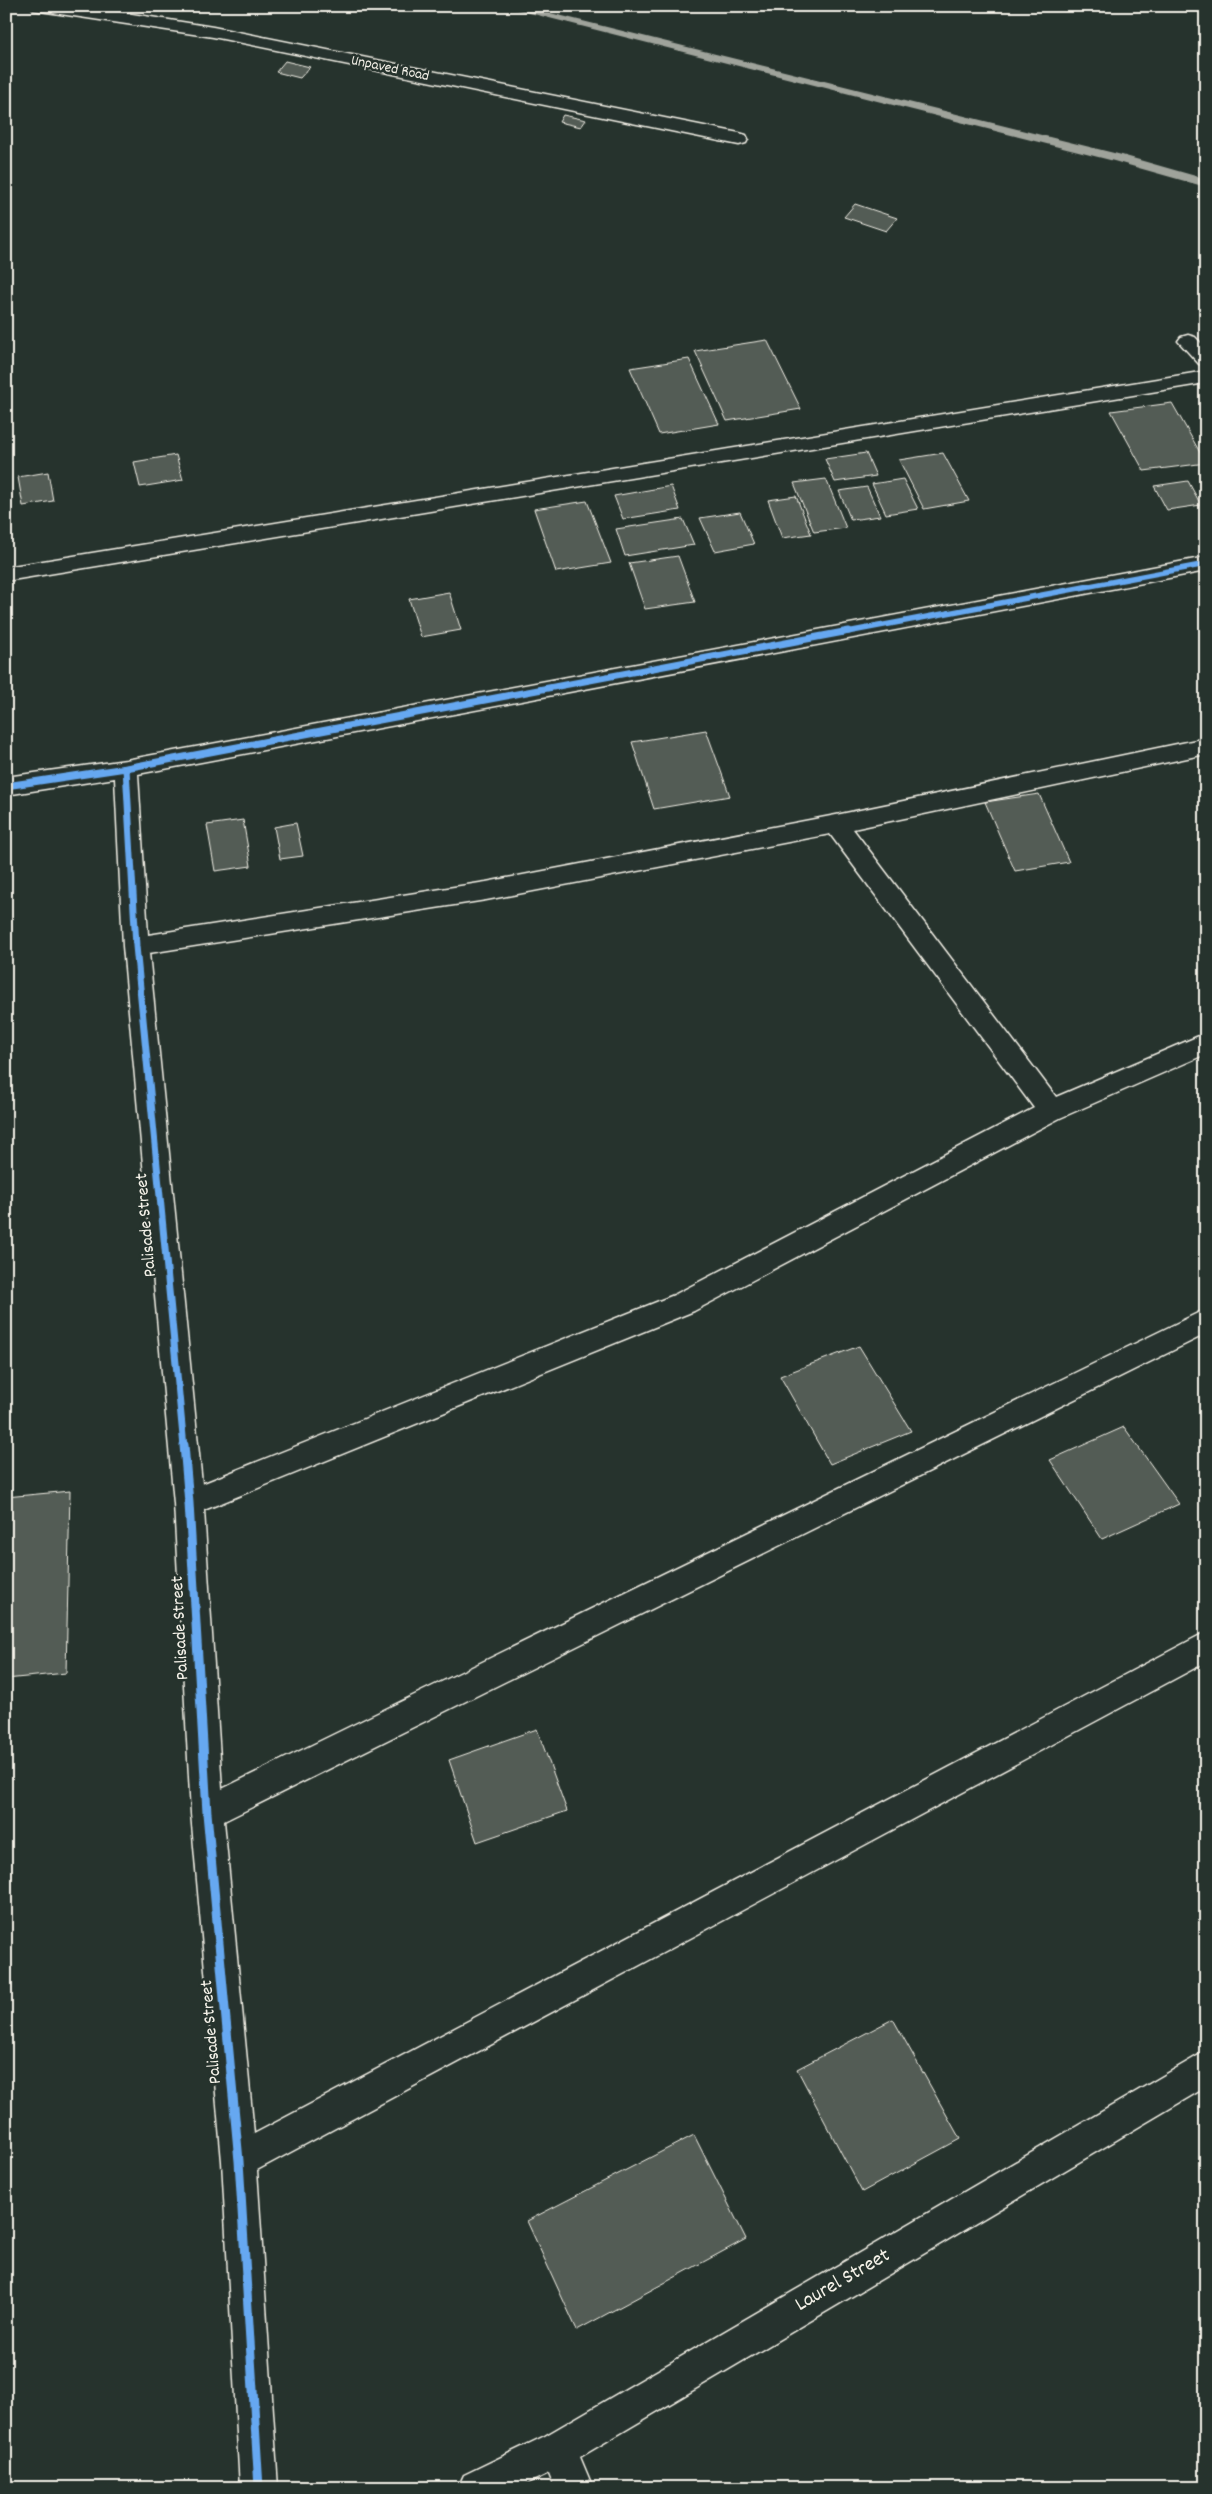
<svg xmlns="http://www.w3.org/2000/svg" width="1212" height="2494" font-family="Dekko,sans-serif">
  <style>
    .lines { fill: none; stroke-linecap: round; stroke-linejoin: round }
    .stream { fill: #9fa39b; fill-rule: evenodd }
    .building { fill: #525c55; stroke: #f4f1e8 }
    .street-casing { stroke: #f4f1e8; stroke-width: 3 }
    .street { fill: #26332d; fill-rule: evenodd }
    .cycleway-far2-casing { stroke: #26332d; stroke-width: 8 }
    .cycleway-far1-casing { stroke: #26332d; stroke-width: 10 }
    .cycleway-casing { stroke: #26332d; stroke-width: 12 }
    .cycleway-far2 { stroke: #66a8f1; stroke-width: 5.5 }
    .cycleway-far1 { stroke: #66a8f1; stroke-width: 7 }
    .cycleway { stroke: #66a8f1; stroke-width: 9 }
    .labels { text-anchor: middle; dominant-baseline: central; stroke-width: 5; stroke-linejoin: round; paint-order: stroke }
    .far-street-label { font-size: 15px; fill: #f4f1e8; stroke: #26332d }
    .street-label { font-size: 18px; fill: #f4f1e8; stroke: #26332d }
    .near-street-label { font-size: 21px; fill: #f4f1e8; stroke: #26332d }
  </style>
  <rect width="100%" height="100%" fill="#26332d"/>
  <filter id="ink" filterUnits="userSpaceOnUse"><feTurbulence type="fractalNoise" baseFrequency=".02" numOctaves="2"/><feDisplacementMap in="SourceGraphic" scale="10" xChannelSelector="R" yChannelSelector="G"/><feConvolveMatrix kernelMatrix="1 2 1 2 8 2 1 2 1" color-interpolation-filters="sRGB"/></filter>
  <g filter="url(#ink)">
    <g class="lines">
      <path class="stream" d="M 502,6 L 522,6 L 1122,155 L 1206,179 L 1206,187 L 1114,161 Z"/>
    </g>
    <path class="building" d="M 285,61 L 310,67 L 300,78 L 276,72 Z
      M 563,115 L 586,120 L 581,127 L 559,122 Z
      M 855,204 L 897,218 L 886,231 L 844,217 Z
      M 767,340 L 801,409 L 727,421 L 695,351 Z
      M 689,359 L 719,424 L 659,434 L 630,368 Z
      M 1172,403 L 1206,463 L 1144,471 L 1111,411 Z
      M 866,453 L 876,476 L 835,482 L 825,459 Z
      M 943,453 L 969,501 L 924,509 L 899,460 Z
      M 176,455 L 183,480 L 140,487 L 134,462 Z
      M 48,472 L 53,501 L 23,506 L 18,477 Z
      M 826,479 L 846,528 L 814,532 L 794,483 Z
      M 903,479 L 918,509 L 886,514 L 872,484 Z
      M 1188,481 L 1201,505 L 1167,510 L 1154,486 Z
      M 671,486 L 680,510 L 623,519 L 614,496 Z
      M 867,487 L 880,516 L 851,520 L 839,491 Z
      M 796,496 L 811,534 L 782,538 L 768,500 Z
      M 587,501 L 611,563 L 556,572 L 534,509 Z
      M 740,512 L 754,544 L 715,551 L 700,518 Z
      M 683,519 L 694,545 L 625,556 L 616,529 Z
      M 678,556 L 695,602 L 645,609 L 629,563 Z
      M 449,592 L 461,630 L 421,637 L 409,599 Z
      M 706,730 L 730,796 L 654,809 L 632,742 Z
      M 1039,794 L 1069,862 L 1015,871 L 985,802 Z
      M 243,820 L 251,866 L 215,871 L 207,825 Z
      M 296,823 L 303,856 L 280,859 L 274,827 Z
      M 859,1346 L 911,1431 L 830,1464 L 780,1376 Z
      M 1124,1427 L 1179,1504 L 1102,1539 L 1050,1460 Z
      M 70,1491 L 66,1673 L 6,1679 L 6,1497 Z
      M 537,1729 L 567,1811 L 477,1842 L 449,1760 Z
      M 893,2019 L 960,2139 L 862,2192 L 797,2069 Z
      M 694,2135 L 746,2239 L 577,2330 L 527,2221 Z"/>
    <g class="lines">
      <g class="street-casing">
        <path id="street" d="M 31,6 L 82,6 L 213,27 L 739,133 L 746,135 L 748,139 L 746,143 L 739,145 L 213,37 L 40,11 L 34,10 Z
          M 1188,335 L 1195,337 L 1206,348 L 1206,366 L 1199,364 L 1178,341 L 1181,337 Z
          M 1206,371 L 1206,383 L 6,581 L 6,567 Z
          M 1206,557 L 1206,571 L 138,774 L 148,935 L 486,882 L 836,815 L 1206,738 L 1206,754 L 853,829 L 1056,1097 L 1206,1033 L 1206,1054 L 1060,1118 L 694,1311 L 204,1510 L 222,1789 L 1206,1309 L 1206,1334 L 224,1821 L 254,2134 L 1206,1632 L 1206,1662 L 257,2170 L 278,2488 L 240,2488 L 222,2161 L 191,1813 L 174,1503 L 123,946 L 115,778 L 6,795 L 6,777 L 126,760 ZM 830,834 L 1034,1108 L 674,1295 L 202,1484 L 149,953 L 486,900 Z
          M 1206,2051 L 1206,2087 L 580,2457 L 593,2488 L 555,2488 L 549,2473 L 518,2488 L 458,2488 L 464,2475 L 545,2436 Z"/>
      </g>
      <use href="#street" class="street"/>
      <g class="cycleway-far2-casing">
        <path id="cycleway-far2" d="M 842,633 L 1206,564"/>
      </g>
      <g class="cycleway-far1-casing">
        <path id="cycleway-far1" d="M 126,768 L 136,946 L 184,1447
          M 6,786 L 126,768 L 849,631"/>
      </g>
      <g class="cycleway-casing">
        <path id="cycleway" d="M 184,1445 L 189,1503 L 207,1813 L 239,2161 L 259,2488"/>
      </g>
      <use href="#cycleway-far2" class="cycleway-far2"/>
      <use href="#cycleway-far1" class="cycleway-far1"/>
      <use href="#cycleway" class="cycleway"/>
    </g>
  </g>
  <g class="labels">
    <g class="far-street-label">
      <text transform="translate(390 69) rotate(12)">Unpaved Road</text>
    </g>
    <g class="street-label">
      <text transform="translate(147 1225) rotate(-95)">Palisade Street</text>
      <text transform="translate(181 1628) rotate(-93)">Palisade Street</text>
      <text transform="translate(212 2032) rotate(-95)">Palisade Street</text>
    </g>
    <g class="near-street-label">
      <text transform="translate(843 2281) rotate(-30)">Laurel Street</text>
    </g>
  </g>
  <rect width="1212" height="2494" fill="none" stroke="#26332d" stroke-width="25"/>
  <rect x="12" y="12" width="1187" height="2469" fill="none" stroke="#f4f1e8" stroke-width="2" filter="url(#ink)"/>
</svg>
